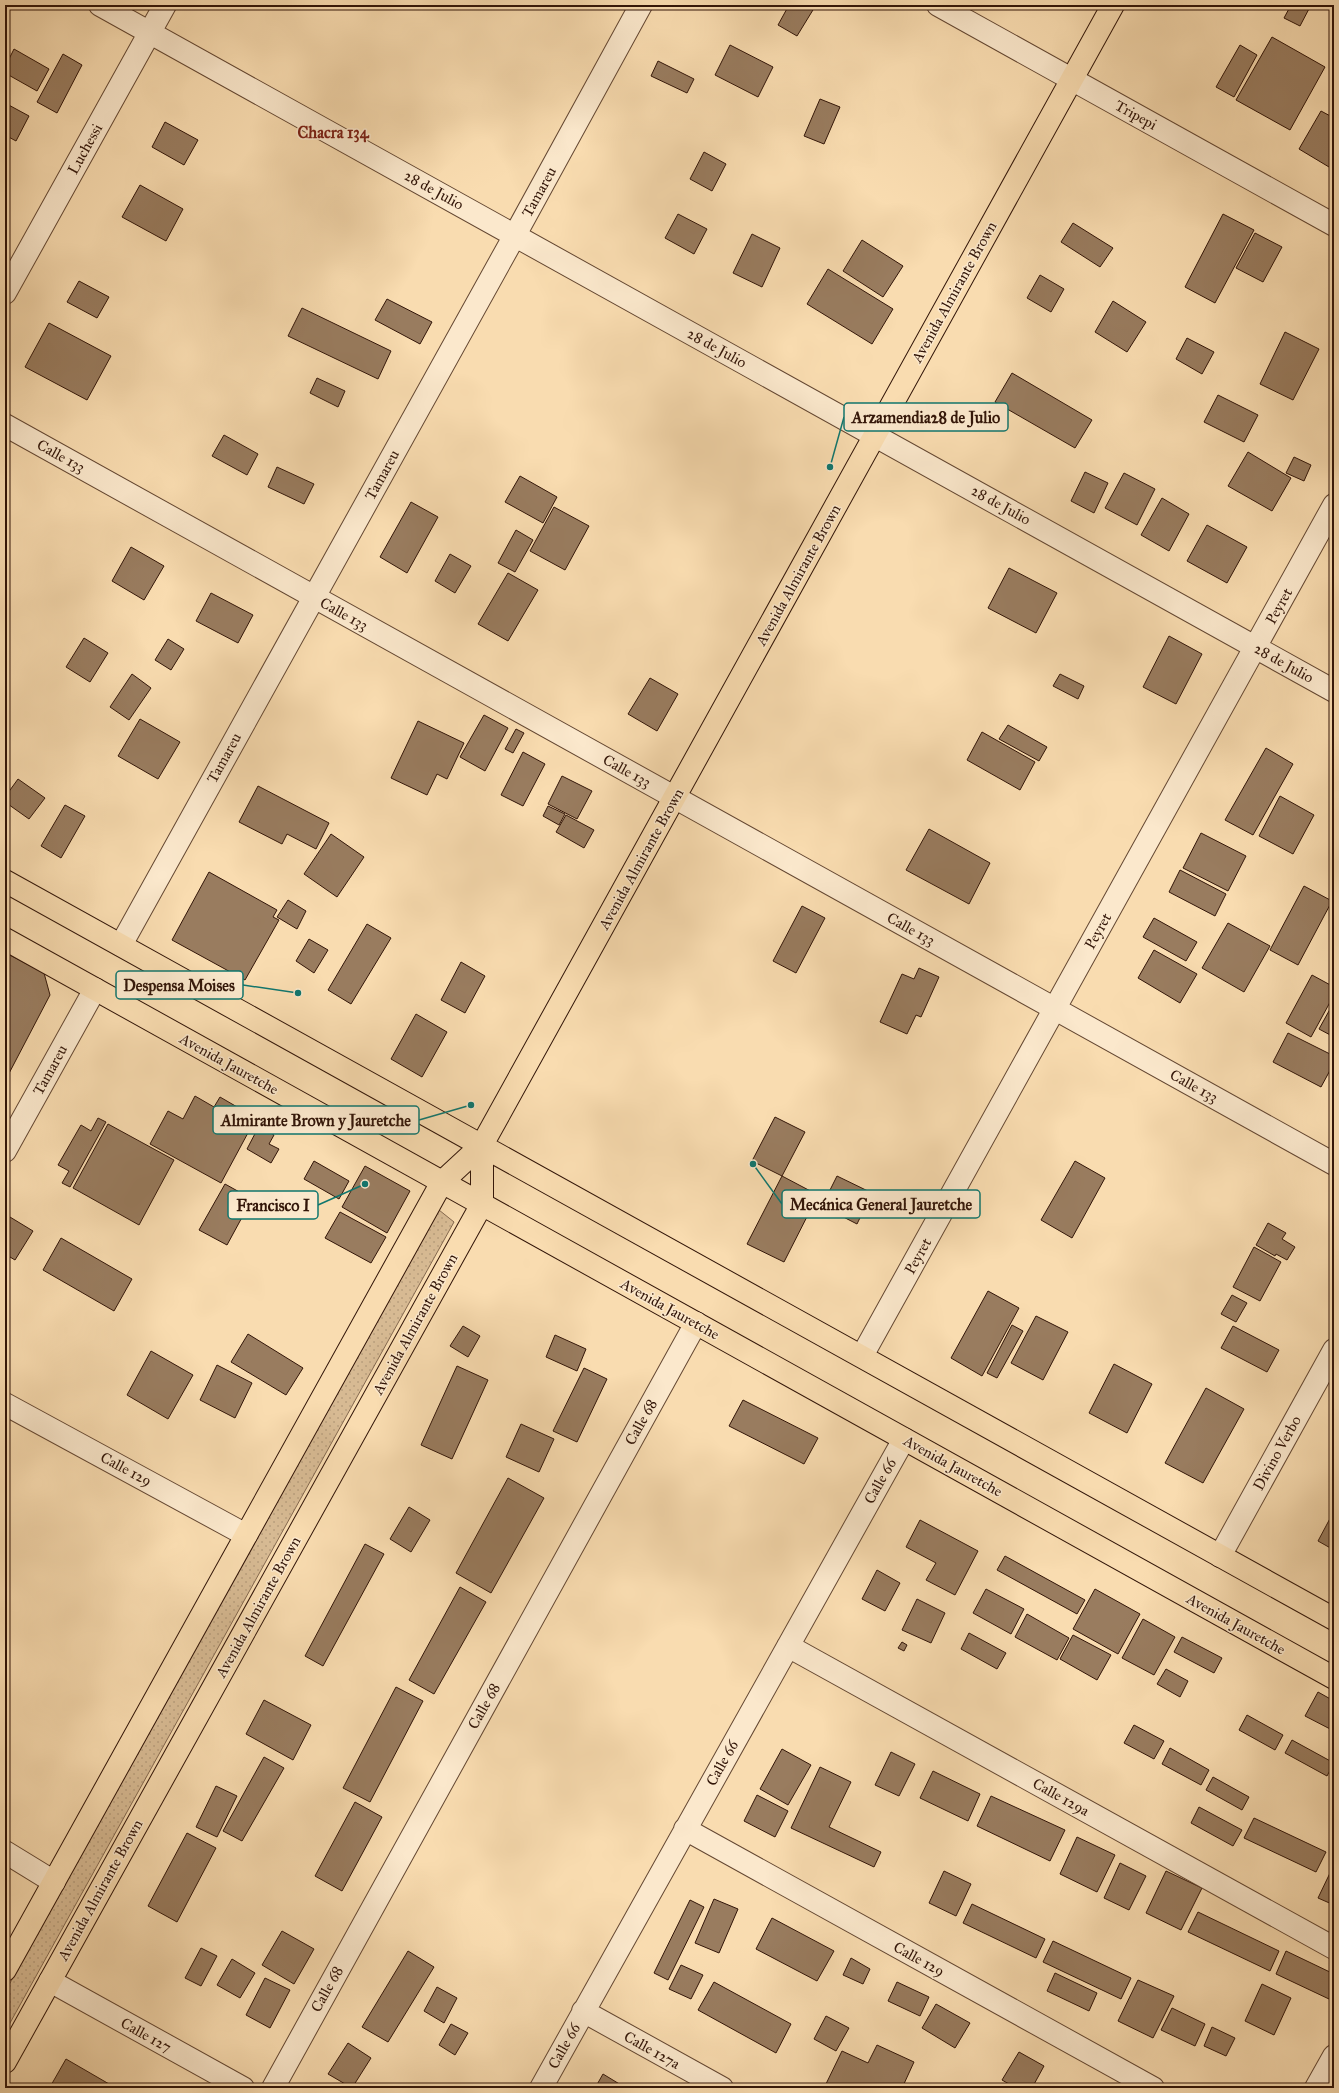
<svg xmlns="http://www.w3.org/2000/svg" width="1339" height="2093" font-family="'IM FELL Great Primer',serif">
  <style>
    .grass { fill: url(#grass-dots); stroke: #84684e }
    .building { fill: #997c5f; stroke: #321508 }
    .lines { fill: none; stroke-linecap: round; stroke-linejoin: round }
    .minor-casing { stroke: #644732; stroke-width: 24 }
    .major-casing { stroke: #321508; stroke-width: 24 }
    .minor { stroke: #fbe8cc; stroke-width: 22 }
    .major { stroke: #f9dcb0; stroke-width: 22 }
    .labels { text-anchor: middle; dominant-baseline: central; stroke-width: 3; stroke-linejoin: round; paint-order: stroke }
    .street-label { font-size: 15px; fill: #321508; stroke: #fbe8cc }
    .neighbourhood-label { font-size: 16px; font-weight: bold; fill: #7a1f14; stroke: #fbe8cc }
    .leader { fill: none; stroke: #0f766e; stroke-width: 1.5 }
    .callout-dot { fill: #0f766e; stroke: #fbe8cc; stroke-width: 1.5 }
    .callout { fill: #fbe8cc; stroke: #0f766e; stroke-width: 1.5 }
    .callout-label { font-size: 16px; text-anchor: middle; font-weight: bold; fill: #321508 }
  </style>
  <defs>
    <pattern id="grass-dots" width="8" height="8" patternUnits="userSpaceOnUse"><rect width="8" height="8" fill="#d7ba93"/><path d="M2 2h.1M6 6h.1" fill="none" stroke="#b99f7d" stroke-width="1.8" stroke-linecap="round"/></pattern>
  </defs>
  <rect width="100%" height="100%" fill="#f9dcb0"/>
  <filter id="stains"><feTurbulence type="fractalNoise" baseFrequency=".005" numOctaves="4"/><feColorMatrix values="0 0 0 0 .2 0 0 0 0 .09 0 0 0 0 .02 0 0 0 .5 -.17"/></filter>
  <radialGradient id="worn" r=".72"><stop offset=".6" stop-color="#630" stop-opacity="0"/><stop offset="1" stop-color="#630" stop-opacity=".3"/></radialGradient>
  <path class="grass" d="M 439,1210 L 454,1222 L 5,2032 L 5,1992 Z"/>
  <path class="building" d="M 789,5 L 816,5 L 797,36 L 778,25 Z
    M 1291,5 L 1311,5 L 1300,26 L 1284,18 Z
    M 1272,37 L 1325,67 L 1290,130 L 1236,100 Z
    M 730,45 L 773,67 L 758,97 L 715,75 Z
    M 1240,45 L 1257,55 L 1234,97 L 1216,87 Z
    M 14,49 L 49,69 L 37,91 L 5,73 L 5,67 Z
    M 63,54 L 82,65 L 57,113 L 37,102 Z
    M 658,61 L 694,79 L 687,93 L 651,76 Z
    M 820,99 L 840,107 L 824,144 L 804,136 Z
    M 5,103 L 29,116 L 16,141 L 5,135 Z
    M 1321,111 L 1334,118 L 1334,170 L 1299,149 Z
    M 165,122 L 198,140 L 184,165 L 152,147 Z
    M 704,152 L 726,164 L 712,191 L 690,179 Z
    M 140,185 L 183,209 L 166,241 L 122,217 Z
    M 678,214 L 707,229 L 694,254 L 665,238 Z
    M 1223,214 L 1254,230 L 1215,303 L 1185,287 Z
    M 1073,223 L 1113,248 L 1100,267 L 1061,242 Z
    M 1255,233 L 1282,247 L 1263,282 L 1236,268 Z
    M 752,234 L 780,248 L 762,287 L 733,273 Z
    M 862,240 L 903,266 L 883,297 L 843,271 Z
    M 828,269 L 893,309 L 872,344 L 807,304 Z
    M 1040,275 L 1064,289 L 1051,312 L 1027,298 Z
    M 79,281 L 109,297 L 97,318 L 67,302 Z
    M 387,299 L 432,322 L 420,344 L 375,320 Z
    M 1113,301 L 1146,322 L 1127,352 L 1095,332 Z
    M 302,308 L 391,351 L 378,379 L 288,336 Z
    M 49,323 L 111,356 L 87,400 L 25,367 Z
    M 1285,332 L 1319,349 L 1293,400 L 1260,384 Z
    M 1187,338 L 1214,352 L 1202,374 L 1176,359 Z
    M 1012,373 L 1092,420 L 1075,448 L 995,402 Z
    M 317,378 L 345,391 L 338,407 L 310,393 Z
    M 1218,395 L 1258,415 L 1244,442 L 1204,422 Z
    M 224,435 L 258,454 L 247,475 L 212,456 Z
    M 1248,452 L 1291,478 L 1272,511 L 1228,486 Z
    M 1294,457 L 1311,465 L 1304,481 L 1286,473 Z
    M 277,467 L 314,484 L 304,504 L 268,487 Z
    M 1085,472 L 1108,483 L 1094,513 L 1071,501 Z
    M 1124,473 L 1155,489 L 1137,525 L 1105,508 Z
    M 520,476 L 557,497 L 543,523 L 505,502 Z
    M 1162,498 L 1189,514 L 1169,551 L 1141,535 Z
    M 411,502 L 438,517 L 407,573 L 380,557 Z
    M 554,507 L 589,526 L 565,570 L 530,551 Z
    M 1207,525 L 1247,547 L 1227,583 L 1187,561 Z
    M 516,530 L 533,540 L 515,572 L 498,563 Z
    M 131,547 L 164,566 L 144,600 L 112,581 Z
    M 450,554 L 471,566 L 455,593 L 435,581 Z
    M 1009,568 L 1057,593 L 1036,633 L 988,608 Z
    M 508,573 L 538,590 L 508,641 L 478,624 Z
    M 211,593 L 253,615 L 238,643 L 196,621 Z
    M 1169,636 L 1202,654 L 1176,704 L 1143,687 Z
    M 84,638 L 108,653 L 90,682 L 66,667 Z
    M 168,639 L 184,649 L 171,670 L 155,660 Z
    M 132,674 L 151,688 L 129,720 L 110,707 Z
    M 1060,674 L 1084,686 L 1078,699 L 1053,686 Z
    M 650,678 L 678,694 L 657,731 L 628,714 Z
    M 484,715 L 508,728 L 485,771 L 460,757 Z
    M 140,719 L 180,742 L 158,779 L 118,756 Z
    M 418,721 L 464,743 L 447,779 L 437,774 L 427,795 L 391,778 Z
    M 1008,725 L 1047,747 L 1039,761 L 999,739 Z
    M 516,729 L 524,733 L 513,753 L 505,749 Z
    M 982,732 L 1035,762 L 1020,790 L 967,760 Z
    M 1266,748 L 1293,764 L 1253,835 L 1225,820 Z
    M 523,752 L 545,764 L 523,806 L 501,795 Z
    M 562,776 L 592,791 L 577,819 L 548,804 Z
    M 18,779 L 45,798 L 29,819 L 5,802 L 5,797 Z
    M 258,786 L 329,823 L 316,849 L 287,834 L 282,844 L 239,822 Z
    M 1280,796 L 1314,815 L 1293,854 L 1259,836 Z
    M 65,805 L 85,816 L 61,858 L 41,846 Z
    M 548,806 L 565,814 L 559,825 L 543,816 Z
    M 566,815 L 594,830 L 584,848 L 556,832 Z
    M 929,829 L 990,863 L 969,904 L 906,870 Z
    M 1201,833 L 1246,856 L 1228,891 L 1183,868 Z
    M 331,834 L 364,857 L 337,897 L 304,874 Z
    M 1180,870 L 1226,894 L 1215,916 L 1169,892 Z
    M 209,872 L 277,910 L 273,917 L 279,920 L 245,980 L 172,940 Z
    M 1304,886 L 1332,901 L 1298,965 L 1270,950 Z
    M 288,900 L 306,911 L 297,929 L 277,917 Z
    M 802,906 L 825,918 L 796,973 L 773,961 Z
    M 1154,918 L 1197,942 L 1186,961 L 1143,937 Z
    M 1228,923 L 1270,946 L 1244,992 L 1202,968 Z
    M 367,924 L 391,938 L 351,1004 L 328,990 Z
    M 309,939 L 328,950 L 314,973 L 296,961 Z
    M 1154,950 L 1197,974 L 1180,1003 L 1138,978 Z
    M 8,954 L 44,973 L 50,995 L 5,1081 L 5,961 Z
    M 461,962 L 485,976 L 465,1013 L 441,1000 Z
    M 919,968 L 939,977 L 921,1017 L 916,1015 L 907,1034 L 880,1022 L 902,974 L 914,979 Z
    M 1312,975 L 1334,987 L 1334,995 L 1311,1037 L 1286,1023 Z
    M 1334,1002 L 1334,1037 L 1319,1029 Z
    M 416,1014 L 447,1032 L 422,1077 L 391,1059 Z
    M 1288,1033 L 1334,1056 L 1334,1063 L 1321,1087 L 1273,1062 Z
    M 195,1096 L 214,1107 L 220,1097 L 256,1118 L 221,1183 L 150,1144 L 168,1111 L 183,1119 Z
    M 775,1117 L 805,1132 L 782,1176 L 752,1161 Z
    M 98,1118 L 106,1122 L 70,1187 L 62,1183 L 69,1171 L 58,1165 L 81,1125 L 91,1131 Z
    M 108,1124 L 174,1160 L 139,1225 L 73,1188 Z
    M 259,1126 L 274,1135 L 269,1144 L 279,1149 L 271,1163 L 247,1149 Z
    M 314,1161 L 349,1181 L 339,1199 L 304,1179 Z
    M 1075,1161 L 1105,1178 L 1072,1238 L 1041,1220 Z
    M 365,1166 L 410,1191 L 387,1233 L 342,1207 Z
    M 782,1176 L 818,1195 L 784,1262 L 747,1244 Z
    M 837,1176 L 872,1193 L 857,1224 L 822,1206 Z
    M 225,1184 L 252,1199 L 227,1245 L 199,1230 Z
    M 340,1212 L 386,1237 L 371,1263 L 325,1238 Z
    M 5,1214 L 33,1231 L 15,1260 L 5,1254 Z
    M 1268,1223 L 1286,1233 L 1282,1239 L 1295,1247 L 1287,1260 L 1276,1254 L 1275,1256 L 1256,1245 Z
    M 61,1238 L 132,1279 L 114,1311 L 43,1270 Z
    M 1254,1247 L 1281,1262 L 1260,1301 L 1233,1287 Z
    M 988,1291 L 1019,1308 L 982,1376 L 951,1358 Z
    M 1232,1295 L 1247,1303 L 1236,1322 L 1221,1314 Z
    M 1036,1316 L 1068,1332 L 1043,1380 L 1011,1363 Z
    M 1012,1325 L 1023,1331 L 997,1378 L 987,1373 Z
    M 463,1326 L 480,1336 L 468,1357 L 450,1346 Z
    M 1233,1326 L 1279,1350 L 1267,1372 L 1221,1348 Z
    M 248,1334 L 303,1368 L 286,1395 L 231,1362 Z
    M 555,1335 L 586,1349 L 577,1371 L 546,1357 Z
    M 151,1351 L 193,1375 L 168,1419 L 127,1395 Z
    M 1114,1364 L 1152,1384 L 1127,1433 L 1089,1413 Z
    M 217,1365 L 252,1383 L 235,1418 L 200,1400 Z
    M 457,1366 L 488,1380 L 452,1459 L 421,1445 Z
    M 584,1368 L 607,1379 L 577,1442 L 553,1431 Z
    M 1206,1388 L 1244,1409 L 1203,1483 L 1165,1463 Z
    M 743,1400 L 818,1438 L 804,1464 L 729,1426 Z
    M 521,1424 L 554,1439 L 539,1472 L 506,1457 Z
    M 508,1478 L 544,1498 L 491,1593 L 456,1573 Z
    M 409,1507 L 430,1520 L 411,1552 L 390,1539 Z
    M 1334,1511 L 1334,1550 L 1318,1541 Z
    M 920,1520 L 978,1551 L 955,1595 L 926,1580 L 936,1563 L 906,1547 Z
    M 365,1544 L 384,1554 L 323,1666 L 305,1656 Z
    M 1005,1556 L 1085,1600 L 1077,1614 L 997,1570 Z
    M 877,1570 L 900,1583 L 885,1611 L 862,1599 Z
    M 460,1587 L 486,1602 L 434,1694 L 409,1680 Z
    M 986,1589 L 1024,1609 L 1011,1634 L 973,1613 Z
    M 1095,1589 L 1140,1614 L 1118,1654 L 1073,1629 Z
    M 917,1599 L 945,1613 L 931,1643 L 902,1630 Z
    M 1027,1614 L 1069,1638 L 1057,1660 L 1015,1637 Z
    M 1143,1619 L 1175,1637 L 1154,1675 L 1122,1658 Z
    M 969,1633 L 1006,1653 L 997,1669 L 961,1649 Z
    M 1073,1635 L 1111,1655 L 1097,1680 L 1060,1659 Z
    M 1182,1637 L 1222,1658 L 1214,1673 L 1174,1652 Z
    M 902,1642 L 907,1645 L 904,1651 L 898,1648 Z
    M 1166,1669 L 1188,1681 L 1180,1697 L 1157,1684 Z
    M 396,1687 L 423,1701 L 370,1802 L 343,1788 Z
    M 1318,1692 L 1334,1701 L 1334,1731 L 1305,1716 Z
    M 264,1700 L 311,1725 L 293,1760 L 246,1734 Z
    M 1247,1715 L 1283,1735 L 1275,1750 L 1239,1730 Z
    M 1134,1725 L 1164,1741 L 1154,1759 L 1124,1743 Z
    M 1292,1740 L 1334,1763 L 1327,1776 L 1285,1753 Z
    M 1170,1748 L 1209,1770 L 1201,1785 L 1162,1764 Z
    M 782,1749 L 811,1765 L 788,1805 L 760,1789 Z
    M 891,1752 L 915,1764 L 899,1796 L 875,1785 Z
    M 264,1757 L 284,1768 L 242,1841 L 223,1831 Z
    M 820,1767 L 851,1782 L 829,1827 L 881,1852 L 874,1867 L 791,1828 Z
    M 933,1771 L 980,1794 L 968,1821 L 920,1798 Z
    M 1213,1777 L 1249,1797 L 1242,1810 L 1206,1790 Z
    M 216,1786 L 237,1796 L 217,1837 L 196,1827 Z
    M 757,1795 L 788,1811 L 775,1837 L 744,1821 Z
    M 991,1796 L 1065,1830 L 1050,1861 L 977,1826 Z
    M 355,1802 L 382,1817 L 342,1891 L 315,1876 Z
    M 1199,1807 L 1242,1830 L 1233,1846 L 1191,1823 Z
    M 1254,1818 L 1326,1852 L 1316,1872 L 1244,1838 Z
    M 187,1833 L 216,1848 L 177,1922 L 148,1906 Z
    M 1077,1837 L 1115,1855 L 1097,1892 L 1060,1874 Z
    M 1120,1863 L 1146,1876 L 1129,1910 L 1104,1898 Z
    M 944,1871 L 971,1884 L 956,1916 L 929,1903 Z
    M 1166,1871 L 1202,1888 L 1181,1930 L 1146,1913 Z
    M 1330,1873 L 1334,1875 L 1334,1905 L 1318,1898 Z
    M 714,1899 L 738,1909 L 719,1953 L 695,1943 Z
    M 690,1900 L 704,1907 L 668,1980 L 654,1973 Z
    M 972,1904 L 1045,1939 L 1036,1958 L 963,1923 Z
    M 1198,1912 L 1279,1951 L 1270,1971 L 1188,1932 Z
    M 772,1918 L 834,1951 L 817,1981 L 756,1949 Z
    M 282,1931 L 314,1949 L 294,1984 L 262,1965 Z
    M 1053,1941 L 1131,1978 L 1121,1999 L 1043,1962 Z
    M 201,1948 L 217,1956 L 201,1986 L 185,1978 Z
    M 408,1951 L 434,1967 L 388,2042 L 362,2027 Z
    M 1286,1951 L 1334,1974 L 1334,1988 L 1329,1999 L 1276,1974 Z
    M 851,1958 L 870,1969 L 863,1984 L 843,1975 Z
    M 232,1959 L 255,1973 L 240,1998 L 217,1985 Z
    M 681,1965 L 703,1975 L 691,1999 L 669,1989 Z
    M 1055,1973 L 1097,1993 L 1089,2011 L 1047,1991 Z
    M 265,1978 L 290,1990 L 270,2028 L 246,2015 Z
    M 1138,1980 L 1174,1996 L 1153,2038 L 1118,2021 Z
    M 714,1982 L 791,2024 L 776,2053 L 698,2010 Z
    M 897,1982 L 929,1997 L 920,2016 L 888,2001 Z
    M 1262,1984 L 1291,1998 L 1274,2035 L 1245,2021 Z
    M 437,1987 L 457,1998 L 444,2023 L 424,2011 Z
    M 936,2004 L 970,2023 L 955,2048 L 922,2028 Z
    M 1172,2008 L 1205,2024 L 1195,2046 L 1161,2030 Z
    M 826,2016 L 849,2028 L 836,2051 L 814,2039 Z
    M 451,2024 L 468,2033 L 455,2055 L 439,2045 Z
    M 1212,2027 L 1235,2038 L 1226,2056 L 1204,2046 Z
    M 348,2043 L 371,2058 L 352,2088 L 328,2074 Z
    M 877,2045 L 914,2062 L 903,2086 L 906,2088 L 824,2088 L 842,2051 L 868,2063 Z
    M 1019,2052 L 1044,2066 L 1032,2088 L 1016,2088 L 1002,2080 Z
    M 66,2059 L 116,2088 L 52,2088 L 50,2087 Z
    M 603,2074 L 626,2088 L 595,2088 Z"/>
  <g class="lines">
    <g class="minor-casing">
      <path id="minor" d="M 100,5 L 1334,691
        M 938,5 L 1334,225
        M 5,293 L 165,5
        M 5,425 L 1334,1164
        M 121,945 L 515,235 L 641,5
        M 5,1151 L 95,989
        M 862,1356 L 1334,505
        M 5,1404 L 246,1535
        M 1220,1556 L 1334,1350
        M 788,1646 L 1334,1948
        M 685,1829 L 1153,2088
        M 5,1852 L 54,1882
        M 50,1981 L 243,2088
        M 583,2011 L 722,2088
        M 273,2088 L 696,1323
        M 541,2088 L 904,1439
        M 1316,2088 L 1334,2056"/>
    </g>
    <g class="major-casing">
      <path id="major" d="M 5,881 L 1334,1619
        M 5,939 L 1334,1678
        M 5,1970 L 442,1182 L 482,1145 L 1113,5
        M 5,2062 L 482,1204 L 482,1145"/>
    </g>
    <use href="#minor" class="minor"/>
    <use href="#major" class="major"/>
  </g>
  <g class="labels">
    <g class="street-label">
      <text transform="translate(1136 115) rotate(29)">Tripepi</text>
      <text transform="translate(85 149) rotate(-61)">Luchessi</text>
      <text transform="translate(434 190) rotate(29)">28 de Julio</text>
      <text transform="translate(539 192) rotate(-61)">Tamareu</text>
      <text transform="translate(954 292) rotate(-61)">Avenida Almirante Brown</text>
      <text transform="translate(717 348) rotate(29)">28 de Julio</text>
      <text transform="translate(61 456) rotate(29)">Calle 133</text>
      <text transform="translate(382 475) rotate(-61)">Tamareu</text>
      <text transform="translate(1001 505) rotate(29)">28 de Julio</text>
      <text transform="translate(798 575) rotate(-61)">Avenida Almirante Brown</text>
      <text transform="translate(1279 606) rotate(-61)">Peyret</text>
      <text transform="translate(344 614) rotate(29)">Calle 133</text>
      <text transform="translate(1284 663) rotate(29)">28 de Julio</text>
      <text transform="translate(224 758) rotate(-61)">Tamareu</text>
      <text transform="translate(627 771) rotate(29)">Calle 133</text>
      <text transform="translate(641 859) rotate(-61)">Avenida Almirante Brown</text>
      <text transform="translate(911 929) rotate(29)">Calle 133</text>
      <text transform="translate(1098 931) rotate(-61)">Peyret</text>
      <text transform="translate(229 1064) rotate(29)">Avenida Jauretche</text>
      <text transform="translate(50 1070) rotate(-61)">Tamareu</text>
      <text transform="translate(1194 1086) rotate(29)">Calle 133</text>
      <text transform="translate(918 1256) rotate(-61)">Peyret</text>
      <text transform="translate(670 1309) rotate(29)">Avenida Jauretche</text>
      <text transform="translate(415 1324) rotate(-61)">Avenida Almirante Brown</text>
      <text transform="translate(641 1422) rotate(-61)">Calle 68</text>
      <text transform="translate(1277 1453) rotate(-61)">Divino Verbo</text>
      <text transform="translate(953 1466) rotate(29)">Avenida Jauretche</text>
      <text transform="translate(126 1469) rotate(28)">Calle 129</text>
      <text transform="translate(880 1481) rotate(-61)">Calle 66</text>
      <text transform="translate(258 1607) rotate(-61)">Avenida Almirante Brown</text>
      <text transform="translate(1236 1624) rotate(29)">Avenida Jauretche</text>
      <text transform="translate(484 1706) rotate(-61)">Calle 68</text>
      <text transform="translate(722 1763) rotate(-61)">Calle 66</text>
      <text transform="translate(1061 1797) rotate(29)">Calle 129a</text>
      <text transform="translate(100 1890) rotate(-61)">Avenida Almirante Brown</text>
      <text transform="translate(919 1959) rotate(29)">Calle 129</text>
      <text transform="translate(327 1989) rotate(-61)">Calle 68</text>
      <text transform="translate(146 2035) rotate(29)">Calle 127</text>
      <text transform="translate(564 2046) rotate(-61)">Calle 66</text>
      <text transform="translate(652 2050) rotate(29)">Calle 127a</text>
    </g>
    <g class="neighbourhood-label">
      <text x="333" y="132">Chacra 134</text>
    </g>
  </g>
  <path class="leader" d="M830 467L844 417M298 993L243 985M471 1105L419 1120M753 1164L782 1204M365 1184L318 1205"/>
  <g class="callout-dot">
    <circle cx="830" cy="467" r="4"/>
    <circle cx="298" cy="993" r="4"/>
    <circle cx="471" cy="1105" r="4"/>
    <circle cx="753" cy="1164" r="4"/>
    <circle cx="365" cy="1184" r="4"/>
  </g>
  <g class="callout">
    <rect x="844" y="403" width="164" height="28" rx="4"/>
    <rect x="116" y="971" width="127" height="28" rx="4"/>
    <rect x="213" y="1106" width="206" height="28" rx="4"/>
    <rect x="782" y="1190" width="198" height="28" rx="4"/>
    <rect x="228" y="1191" width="90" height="28" rx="4"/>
  </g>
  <g class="callout-label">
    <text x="926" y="423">Arzamendia28 de Julio</text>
    <text x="179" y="991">Despensa Moises</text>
    <text x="316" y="1126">Almirante Brown y Jauretche</text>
    <text x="881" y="1210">Mecánica General Jauretche</text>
    <text x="273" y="1211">Francisco I</text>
  </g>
  <rect width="1339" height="2093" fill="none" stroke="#f9dcb0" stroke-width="20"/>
  <rect x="6" y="6" width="1327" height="2081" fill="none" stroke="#321508" stroke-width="2"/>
  <rect x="10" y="10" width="1319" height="2073" fill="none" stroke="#321508"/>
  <rect width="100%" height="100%" filter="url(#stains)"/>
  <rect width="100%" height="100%" fill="url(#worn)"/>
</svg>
